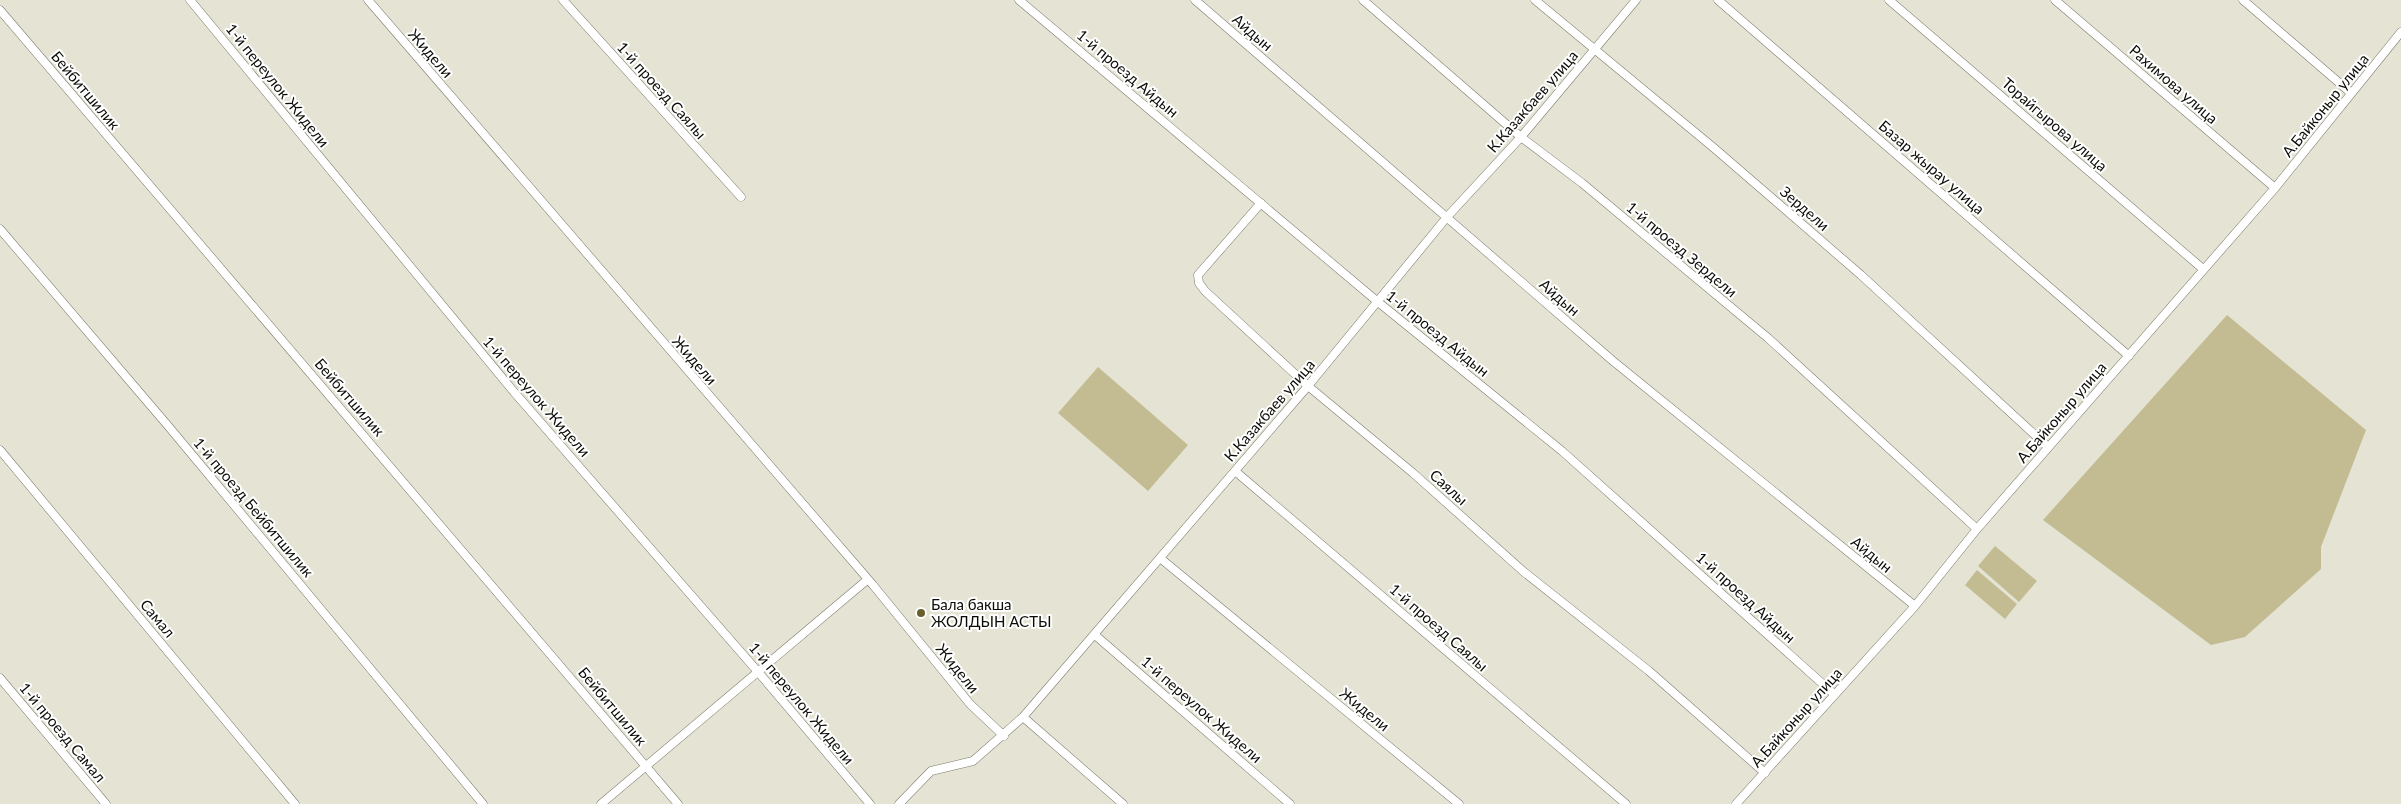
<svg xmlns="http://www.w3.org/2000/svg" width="2401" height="804" font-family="Lato,sans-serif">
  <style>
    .green { fill: #c3bc92 }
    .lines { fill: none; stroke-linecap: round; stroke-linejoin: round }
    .minor-casing { stroke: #7c796c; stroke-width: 9 }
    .minor { stroke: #fff; stroke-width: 8 }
    .poi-dot { fill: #695f2c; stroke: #fff; stroke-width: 2 }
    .labels { text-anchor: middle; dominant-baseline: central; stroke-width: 4; stroke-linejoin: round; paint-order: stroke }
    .street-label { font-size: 15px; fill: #0c0c07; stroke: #fff }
    .poi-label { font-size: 15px; fill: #0c0c07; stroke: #fff; text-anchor: start }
  </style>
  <rect width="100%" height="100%" fill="#e5e3d4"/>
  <path class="green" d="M 2227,315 L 2366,430 L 2321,547 L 2321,569 L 2245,637 L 2211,645 L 2043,520 Z
    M 1098,367 L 1188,445 L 1148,491 L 1058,413 Z
    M 1995,546 L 2037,581 L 2019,602 L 1978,566 Z
    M 1977,570 L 2017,604 L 2005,619 L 1965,585 Z"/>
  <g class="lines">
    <g class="minor-casing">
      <path id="minor" d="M 190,0 L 514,392 L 759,673 L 870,804
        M 368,0 L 873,585 L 970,704 L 1004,736
        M 563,0 L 741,197
        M 1019,0 L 1378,302 L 1562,451 L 1834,694
        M 1195,0 L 1613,361 L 1915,606
        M 1363,0 L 1521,137 L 1582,183 L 1768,338 L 1977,529
        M 1535,0 L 1714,148 L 1861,275 L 2048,447
        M 1718,0 L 2129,356
        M 1889,0 L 2203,269
        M 2055,0 L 2275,188
        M 2243,0 L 2351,93
        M 0,10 L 678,804
        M 1261,203 L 1198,275 L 1199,283 L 1205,291 L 1308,386 L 1413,473 L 1524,572 L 1649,671 L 1765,773
        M 0,229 L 169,427 L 483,804
        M 0,450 L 295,804
        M 1235,471 L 1626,804
        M 1160,558 L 1459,804
        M 1095,635 L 1290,804
        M 0,678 L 106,804
        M 1023,717 L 1123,804
        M 601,804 L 867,580
        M 899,804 L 931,771 L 973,761 L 1023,717 L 1308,386 L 1447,217 L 1521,137 L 1636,0
        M 1736,804 L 1915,606 L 1977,529 L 2275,188 L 2401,32"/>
    </g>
    <use href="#minor" class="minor"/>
  </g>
  <circle class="poi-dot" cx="921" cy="613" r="5"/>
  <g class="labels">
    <g class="street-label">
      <text transform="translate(1253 32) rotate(41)">Айдын</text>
      <text transform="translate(431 53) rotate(49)">Жидели</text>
      <text transform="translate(1128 73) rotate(40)">1-й проезд Айдын</text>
      <text transform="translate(2174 84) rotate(41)">Рахимова улица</text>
      <text transform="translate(278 85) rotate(51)">1-й переулок Жидели</text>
      <text transform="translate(86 90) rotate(50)">Бейбитшилик</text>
      <text transform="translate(662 90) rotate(48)">1-й проезд Саялы</text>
      <text transform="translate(1532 101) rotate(-49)">К.Казакбаев улица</text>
      <text transform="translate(2325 105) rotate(-51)">А.Байконыр улица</text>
      <text transform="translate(2055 124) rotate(41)">Торайгырова улица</text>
      <text transform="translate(1932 167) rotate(41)">Базар жырау улица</text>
      <text transform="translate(1805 208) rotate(41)">Зердели</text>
      <text transform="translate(1682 249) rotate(40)">1-й проезд Зердели</text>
      <text transform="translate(1560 297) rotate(41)">Айдын</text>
      <text transform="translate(1438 333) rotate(39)">1-й проезд Айдын</text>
      <text transform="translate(695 360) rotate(49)">Жидели</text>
      <text transform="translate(537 396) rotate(49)">1-й переулок Жидели</text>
      <text transform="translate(350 397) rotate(49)">Бейбитшилик</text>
      <text transform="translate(1269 410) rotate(-49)">К.Казакбаев улица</text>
      <text transform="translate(2061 412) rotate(-49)">А.Байконыр улица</text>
      <text transform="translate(1449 487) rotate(42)">Саялы</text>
      <text transform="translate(254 507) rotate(50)">1-й проезд Бейбитшилик</text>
      <text transform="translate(1872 554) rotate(39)">Айдын</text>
      <text transform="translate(1746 597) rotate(42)">1-й проезд Айдын</text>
      <text transform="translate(158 618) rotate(50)">Самал</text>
      <text transform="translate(1439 627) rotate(41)">1-й проезд Саялы</text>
      <text transform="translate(958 668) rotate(51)">Жидели</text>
      <text transform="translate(802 703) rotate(50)">1-й переулок Жидели</text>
      <text transform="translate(613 706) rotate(50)">Бейбитшилик</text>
      <text transform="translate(1202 709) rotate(41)">1-й переулок Жидели</text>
      <text transform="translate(1365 709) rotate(39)">Жидели</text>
      <text transform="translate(1796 717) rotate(-48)">А.Байконыр улица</text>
      <text transform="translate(63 732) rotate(50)">1-й проезд Самал</text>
    </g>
    <g class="poi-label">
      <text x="931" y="604">Бала бакша<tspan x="931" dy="17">ЖОЛДЫН АСТЫ</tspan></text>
    </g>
  </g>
</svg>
